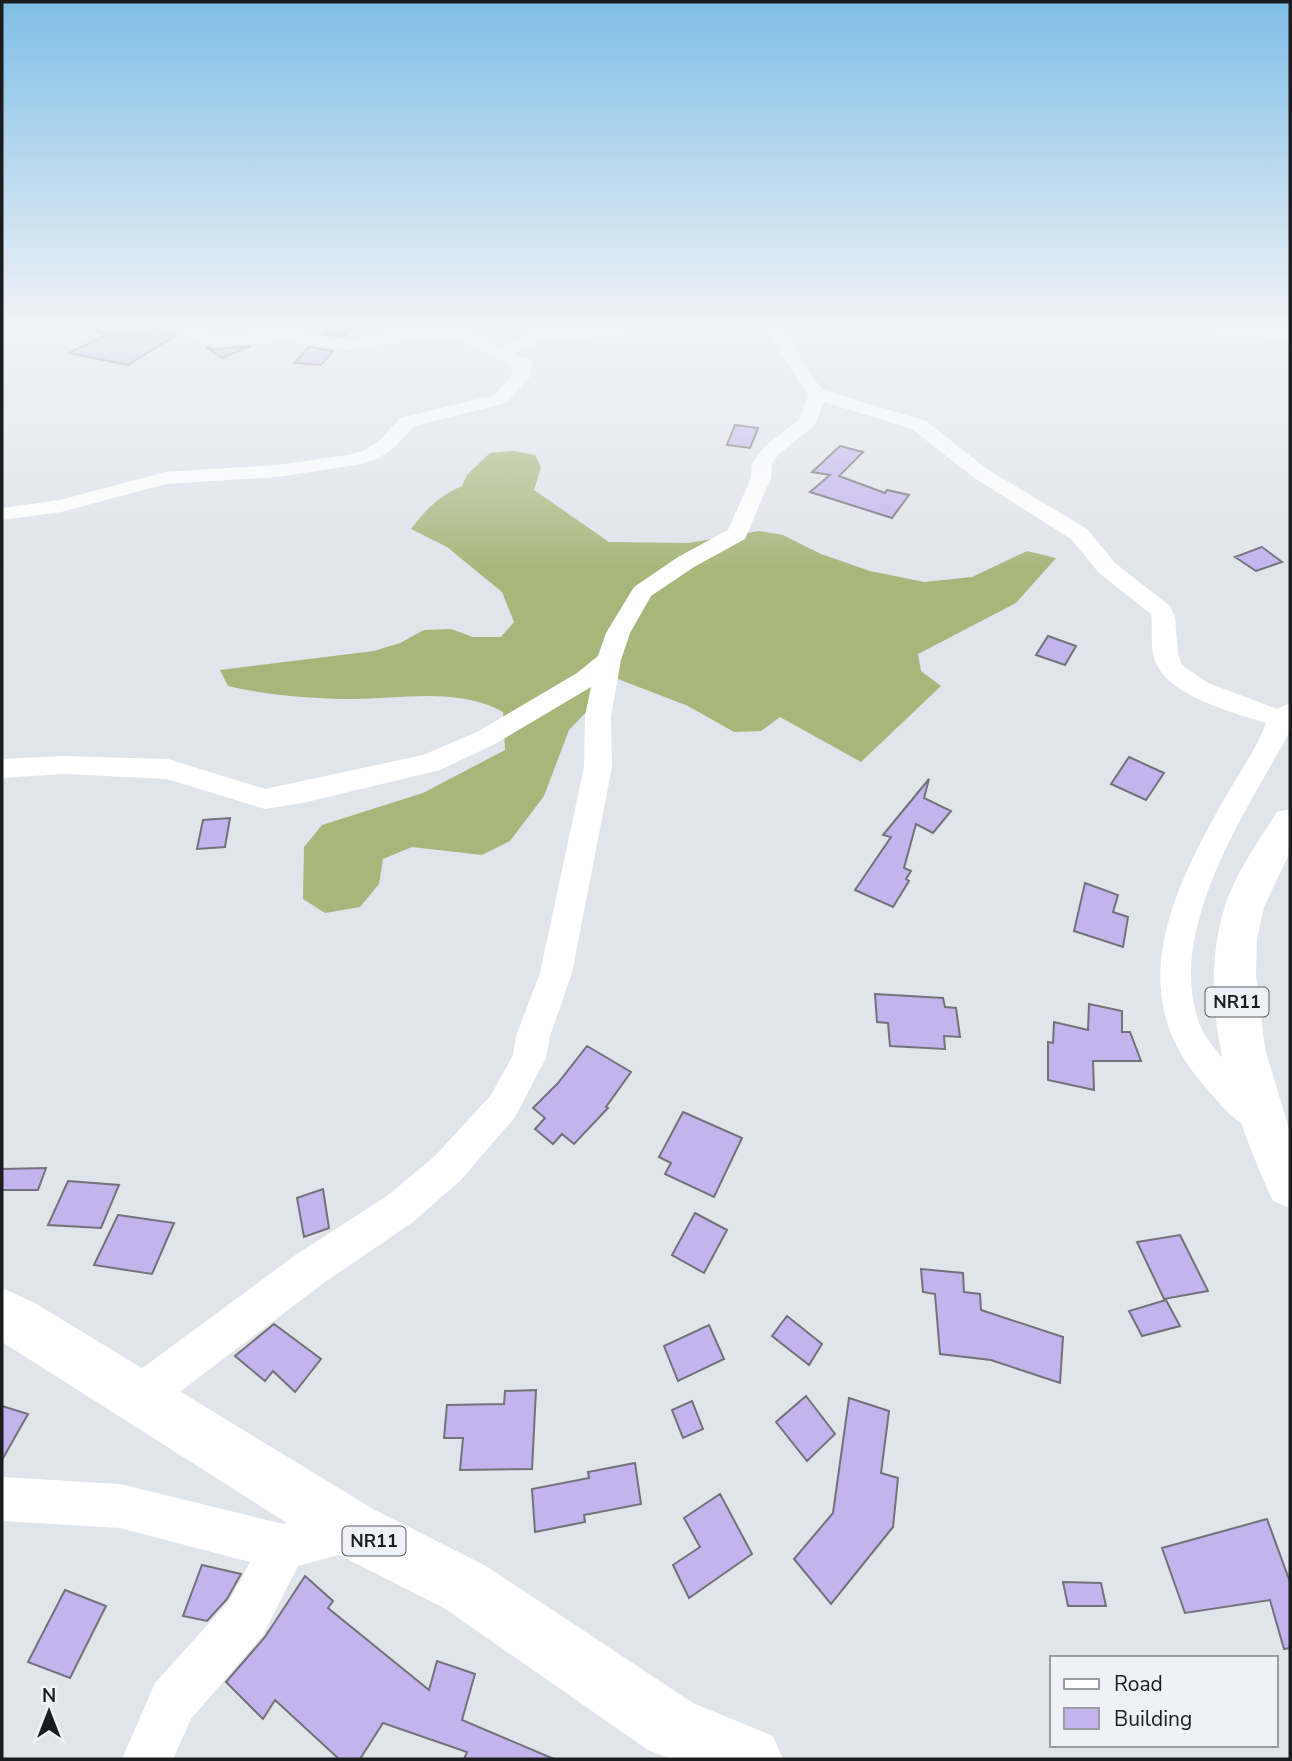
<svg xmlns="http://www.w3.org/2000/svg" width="1292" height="1761" font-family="'Nunito Sans',sans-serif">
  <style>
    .forest { fill: #a7b77c }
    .building { fill: #c3b4ee; stroke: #737278; stroke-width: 2 }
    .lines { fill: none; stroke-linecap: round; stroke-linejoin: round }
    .street { fill: #fff; fill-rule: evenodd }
    .highway { fill: #fff; fill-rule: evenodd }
    .labels { text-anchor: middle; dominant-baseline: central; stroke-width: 5; stroke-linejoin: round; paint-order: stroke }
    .shield { fill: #eef1f8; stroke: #5a5c60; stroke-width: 2 }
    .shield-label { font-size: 18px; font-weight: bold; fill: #1b1c1f }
  </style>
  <rect width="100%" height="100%" fill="#e0e4eb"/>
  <path class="forest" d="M 513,451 L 535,455 L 541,467 L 534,490 L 609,542 L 688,543 L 759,531 L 783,535 L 821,554 L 870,571 L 924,582 L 972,577 L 1027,551 L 1056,558 L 1016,603 L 918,654 L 921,671 L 941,686 L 861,762 L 780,717 L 761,731 L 734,732 L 688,706 L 618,679 L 569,730 L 544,796 L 510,841 L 482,855 L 412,847 L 383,859 L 379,884 L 360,907 L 325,913 L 303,899 L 304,847 L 322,825 L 423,793 L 505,750 L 503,712 C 456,686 398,700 345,699 C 306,698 266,695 228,686 L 220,670 L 374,651 L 400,643 L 424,630 L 451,629 L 473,637 L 501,637 L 514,622 L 502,592 L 447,547 L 411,529 C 426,509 439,496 462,486 L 467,475 L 490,453 Z"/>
  <path class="building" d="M 79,322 L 138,322 L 176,335 L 128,365 L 69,353 L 106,335 Z
    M 334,322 L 357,322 L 344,337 L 323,334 Z
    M 251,346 L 222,358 L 206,347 L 216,349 Z
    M 309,347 L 333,351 L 321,365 L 294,363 Z
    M 735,425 L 758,428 L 750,448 L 727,445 Z
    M 840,446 L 863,452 L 839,476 L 885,493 L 887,490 L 909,495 L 892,518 L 810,492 L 830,475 L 812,472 Z
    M 1262,547 L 1282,562 L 1256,571 L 1235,557 Z
    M 1048,636 L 1076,646 L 1065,665 L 1036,655 Z
    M 1129,757 L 1164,773 L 1146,800 L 1111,784 Z
    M 929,779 L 924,798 L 951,811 L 933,833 L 916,824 L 904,868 L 911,871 L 906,879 L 909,881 L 893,907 L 855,890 L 891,837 L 883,835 Z
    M 230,818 L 225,847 L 197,849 L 203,820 Z
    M 1085,883 L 1118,895 L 1113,912 L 1128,917 L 1123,947 L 1074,931 Z
    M 875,994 L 943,998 L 945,1007 L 956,1008 L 960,1037 L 944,1036 L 945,1049 L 890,1046 L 888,1023 L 877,1022 Z
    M 1089,1004 L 1122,1011 L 1122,1032 L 1130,1032 L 1141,1061 L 1093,1061 L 1094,1090 L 1048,1080 L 1048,1042 L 1053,1043 L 1054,1022 L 1088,1030 Z
    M 587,1046 L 631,1072 L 606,1107 L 608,1108 L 574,1144 L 562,1134 L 553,1144 L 535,1129 L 545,1118 L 533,1108 L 558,1083 Z
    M 683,1112 L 742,1138 L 714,1197 L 665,1174 L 671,1163 L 659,1157 Z
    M 46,1168 L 38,1190 L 2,1190 L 2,1169 Z
    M 68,1181 L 119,1185 L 101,1228 L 48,1225 Z
    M 323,1189 L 329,1228 L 304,1237 L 297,1198 Z
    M 695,1213 L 727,1230 L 704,1273 L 672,1255 Z
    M 118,1215 L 174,1223 L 152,1274 L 94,1265 Z
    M 1180,1235 L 1208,1291 L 1164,1299 L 1137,1242 Z
    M 921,1269 L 963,1273 L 964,1292 L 980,1294 L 981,1310 L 1063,1337 L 1060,1383 L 991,1360 L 940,1354 L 935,1294 L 923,1292 Z
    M 1166,1300 L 1180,1326 L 1142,1336 L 1129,1311 Z
    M 787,1316 L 822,1344 L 809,1365 L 772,1336 Z
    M 274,1324 L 321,1359 L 295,1392 L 273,1371 L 265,1381 L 235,1356 Z
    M 709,1325 L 724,1359 L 678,1381 L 664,1346 Z
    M 536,1390 L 532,1469 L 460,1470 L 463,1438 L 444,1438 L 447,1405 L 504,1404 L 505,1391 Z
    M 806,1396 L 835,1434 L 807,1461 L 776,1422 Z
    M 849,1398 L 889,1411 L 881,1473 L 898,1478 L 893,1527 L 831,1604 L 794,1559 L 833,1513 Z
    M 692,1401 L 703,1429 L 683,1438 L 672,1410 Z
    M 2,1406 L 28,1414 L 2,1460 Z
    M 635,1463 L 641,1504 L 584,1515 L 585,1522 L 535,1532 L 532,1489 L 589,1478 L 588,1472 Z
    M 720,1494 L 752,1554 L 689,1598 L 673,1565 L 700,1547 L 684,1518 Z
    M 1267,1519 L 1290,1582 L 1290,1648 L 1284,1649 L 1270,1600 L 1185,1613 L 1162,1548 Z
    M 202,1565 L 241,1574 L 227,1599 L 207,1621 L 183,1616 Z
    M 305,1576 L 333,1601 L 328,1608 L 429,1690 L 437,1661 L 475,1674 L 462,1720 L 554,1759 L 464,1759 L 467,1752 L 383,1723 L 360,1759 L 339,1759 L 275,1700 L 263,1719 L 226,1682 L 265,1637 Z
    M 1063,1582 L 1101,1583 L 1106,1606 L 1068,1606 Z
    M 65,1590 L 106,1606 L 70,1678 L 28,1662 Z"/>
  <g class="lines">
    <path class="street" d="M 173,322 L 192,322 L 208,334 L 216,336 L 287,331 L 347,340 L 410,330 L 458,329 L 478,335 L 499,347 L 537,331 L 581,329 L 628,322 L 671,322 L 663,327 L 581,339 L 540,341 L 513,354 L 529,359 L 532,363 L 529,379 L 506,403 L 414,426 L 395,447 L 377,459 L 357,465 L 277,477 L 166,484 L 61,512 L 2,520 L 2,508 L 60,500 L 165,472 L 277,465 L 348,455 L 363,451 L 381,439 L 400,418 L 494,395 L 511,378 L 514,366 L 456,339 L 410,340 L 347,350 L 287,341 L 216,346 L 196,342 Z
      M 762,322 L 778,322 L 797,349 L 805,367 L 823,390 L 926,421 L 987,469 L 1087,529 L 1115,563 L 1170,606 L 1175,617 L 1178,654 L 1182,665 L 1208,683 L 1277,709 L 1290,703 L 1290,729 L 1287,737 C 1244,814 1164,934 1200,1025 C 1215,1062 1258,1080 1274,1115 L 1269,1127 L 1256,1131 C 1233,1123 1214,1097 1198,1078 C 1123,988 1175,886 1225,798 C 1239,773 1256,750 1266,723 C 1233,712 1165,696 1154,658 C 1150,644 1153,628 1151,614 L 1099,573 L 1071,539 L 973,477 L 912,429 L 824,402 L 815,425 L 779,454 L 772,463 L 771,478 L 745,539 L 694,567 L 651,596 L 630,633 L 621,660 L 611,716 L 612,767 L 572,973 L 550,1036 L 546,1058 L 515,1117 L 461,1180 L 413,1222 L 325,1282 L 152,1413 L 137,1419 L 122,1413 L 116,1398 L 122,1383 L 297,1254 L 387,1196 L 435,1156 L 491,1095 L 513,1055 L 516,1036 L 540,973 L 584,767 L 585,716 L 591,687 L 495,744 L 440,770 L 307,802 L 265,809 L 167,779 L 63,774 L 2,778 L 2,759 L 63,756 L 168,759 L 265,789 L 423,755 L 477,732 L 577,673 L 598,656 L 606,633 L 634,587 L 678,557 L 728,530 L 751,478 L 752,463 L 765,446 L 800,419 L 808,394 C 790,371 778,346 762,322 Z
      M 1003,322 L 1237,322 L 1290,332 L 1290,342 C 1198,321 1104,338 1011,327 Z
      M 2,1477 L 120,1484 L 283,1524 L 351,1508 L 367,1515 L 374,1531 L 367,1547 L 298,1566 L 263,1635 L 191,1719 L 173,1759 L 122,1759 L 155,1683 L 229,1601 L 250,1562 L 120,1528 L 2,1521 Z"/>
    <path class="highway" d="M 1290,809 L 1290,852 L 1264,907 L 1257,939 L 1256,974 L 1265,1049 L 1290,1132 L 1290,1208 L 1273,1201 C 1233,1113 1194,1004 1225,906 C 1236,872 1258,842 1277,812 Z
      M 2,1288 L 35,1303 L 373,1509 L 486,1566 L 693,1703 L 773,1736 L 783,1759 L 671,1759 L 648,1750 L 444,1608 L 331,1551 L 2,1342 Z"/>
  </g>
  <linearGradient id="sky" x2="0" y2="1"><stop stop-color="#7fbee7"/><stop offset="0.57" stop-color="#f1f3f6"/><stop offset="1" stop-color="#f1f3f6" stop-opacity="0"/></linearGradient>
  <rect width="1292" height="569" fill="url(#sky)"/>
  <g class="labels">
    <g class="shield">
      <rect x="1205.5" y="987.5" width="63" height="29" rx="5"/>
      <rect x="342.5" y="1526.5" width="63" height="29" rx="5"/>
    </g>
    <g class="shield-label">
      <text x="1237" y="1002">NR11</text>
      <text x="374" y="1541">NR11</text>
    </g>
  </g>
  <rect width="1292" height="1761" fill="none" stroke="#1b1c1f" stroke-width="7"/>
  <rect x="1050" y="1656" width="228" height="91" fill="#eef1f8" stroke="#9a9ca1" stroke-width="2"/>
  <rect x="1064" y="1679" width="35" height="10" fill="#ffffff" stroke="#9a9ca1" stroke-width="2"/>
  <text x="1114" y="1691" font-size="21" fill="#1b1c1f">Road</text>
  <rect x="1064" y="1708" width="35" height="21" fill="#c3b4ee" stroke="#9a9ca1" stroke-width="2"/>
  <text x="1114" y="1726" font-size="21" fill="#1b1c1f">Building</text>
  <g transform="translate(49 1712)" stroke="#eef1f8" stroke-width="5" paint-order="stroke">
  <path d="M0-5L12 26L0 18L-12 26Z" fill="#1b1c1f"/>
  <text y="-10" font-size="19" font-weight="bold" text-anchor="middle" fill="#1b1c1f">N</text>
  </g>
</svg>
